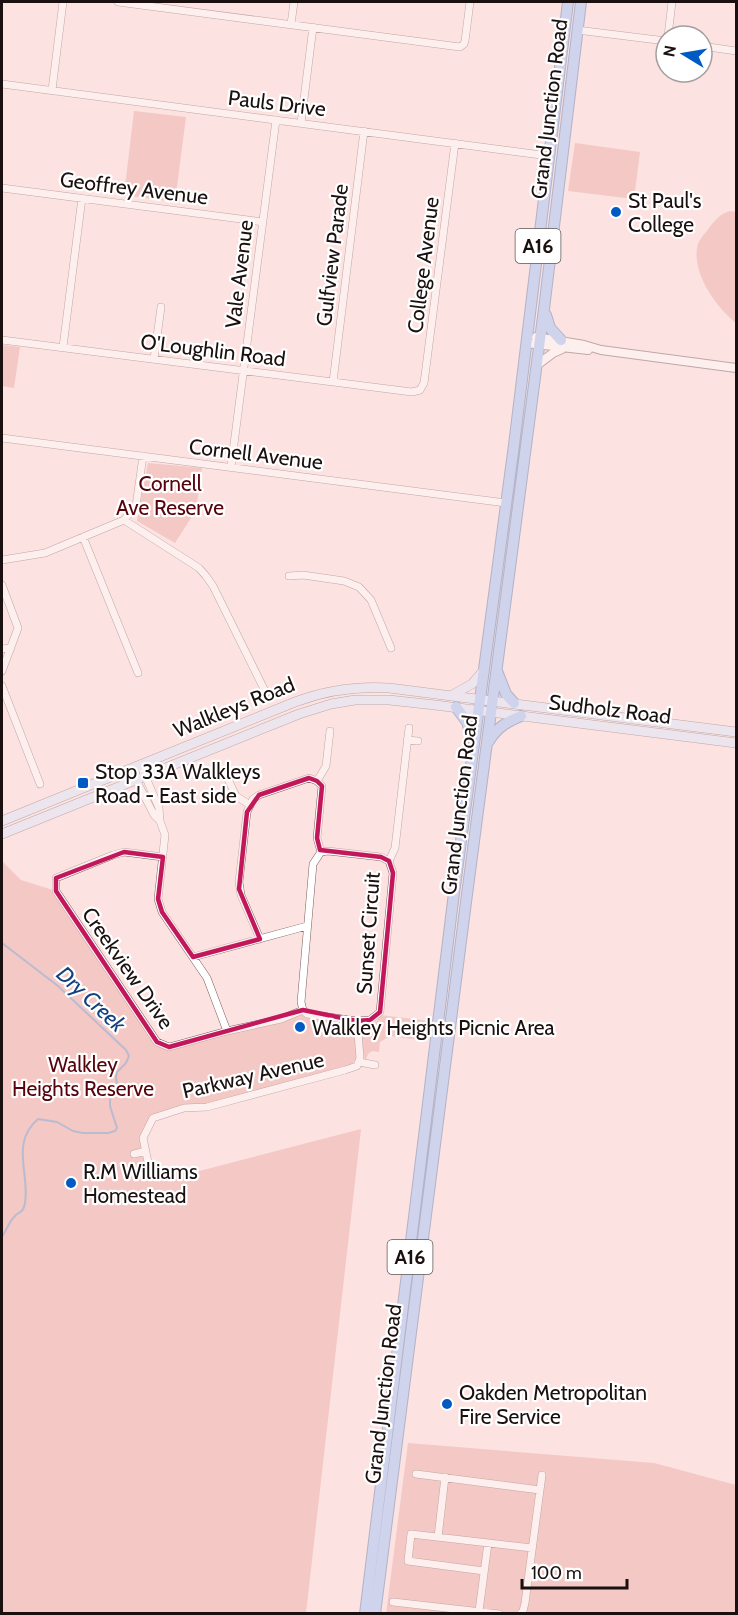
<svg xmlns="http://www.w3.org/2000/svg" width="738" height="1615" font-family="Cabin,sans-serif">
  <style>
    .green { fill: #eaa9a3 }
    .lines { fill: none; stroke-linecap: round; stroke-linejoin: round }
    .stream { stroke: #6a8cbe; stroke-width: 2 }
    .minor-casing { stroke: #7a5f5c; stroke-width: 8 }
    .tertiary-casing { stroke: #7a5f5c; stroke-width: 10 }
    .secondary-casing { stroke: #7a5f5c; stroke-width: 10 }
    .trunk-casing { stroke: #5c79a7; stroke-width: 12 }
    .minor { stroke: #fff; stroke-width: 7 }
    .tertiary { stroke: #fff; stroke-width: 8 }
    .secondary { stroke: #d9e8fd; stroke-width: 9 }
    .trunk { stroke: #9ac0fa; stroke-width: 10 }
    .marked { fill: none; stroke: #c2185b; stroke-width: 4.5; stroke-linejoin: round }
    .poi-dot { fill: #005ac3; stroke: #fff; stroke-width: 2 }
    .labels { text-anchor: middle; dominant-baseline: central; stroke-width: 4.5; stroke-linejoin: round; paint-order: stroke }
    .shield { fill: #fff; stroke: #5f5857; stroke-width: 1.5 }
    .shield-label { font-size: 20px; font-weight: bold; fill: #1a100f }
    .street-label { font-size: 21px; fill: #1a100f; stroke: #fff }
    .poi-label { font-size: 21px; fill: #1a100f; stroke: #fff; text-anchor: start }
    .park-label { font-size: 21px; fill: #58030b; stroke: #fff }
    .water-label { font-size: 22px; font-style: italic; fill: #14407e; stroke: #fff }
  </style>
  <rect width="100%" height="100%" fill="#fce2e0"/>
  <path class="green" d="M 134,111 L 186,117 L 175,202 L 124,195 Z
    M 575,143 L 640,152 L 634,199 L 568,191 Z
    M 730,211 L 736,212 L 736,323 C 716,307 693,275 697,248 C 698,240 705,234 709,228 C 715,220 720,214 730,211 Z
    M 2,345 L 20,347 L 14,388 L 2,386 Z
    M 148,463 L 202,468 L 196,510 L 175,543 L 137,521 Z
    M 2,861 L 21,880 L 56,891 L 157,1043 L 169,1047 L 303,1010 L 350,1023 L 355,1028 L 357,1057 L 352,1064 L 207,1107 L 184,1108 L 153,1118 L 143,1138 L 146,1168 L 142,1170 L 192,1173 L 361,1129 L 306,1613 L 2,1613 Z
    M 380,1015 L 429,1021 L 426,1041 L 390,1036 L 380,1042 L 379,1052 L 372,1051 L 368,1054 L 366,1059 L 364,1061 L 361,1028 L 377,1021 Z
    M 408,1443 L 654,1463 L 736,1485 L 736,1613 L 386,1614 Z"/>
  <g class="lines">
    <path class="stream" d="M 2,943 L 58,986 L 126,1050 L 129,1056 L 126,1063 L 117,1072 L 116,1077 L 117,1085 L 110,1100 L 110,1106 L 117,1128 L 115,1131 L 108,1133 L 83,1133 L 73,1131 L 57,1122 L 38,1119 C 10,1143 30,1174 25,1203 C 23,1214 19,1211 14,1217 C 9,1222 6,1231 2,1237"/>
    <g class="minor-casing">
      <path id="minor" d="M 118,2 L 460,47 L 464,44 L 465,41 L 470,2
        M 291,24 L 294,2
        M 577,30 L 666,41
        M 668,36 L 672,2
        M 702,46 L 736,51
        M 2,84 L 549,156
        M 52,90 L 63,2
        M 301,123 L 313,27
        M 2,188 L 263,222
        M 2,340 L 412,392 L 420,390 L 424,383 L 455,143
        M 63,347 L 82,198
        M 154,359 L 161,307
        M 333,382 L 364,131
        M 2,438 L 506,503
        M 231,467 L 276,120
        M 124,520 L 136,506 L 143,456
        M 83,537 L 138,673
        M 2,560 L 45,553 L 124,520 L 199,568 L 206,576 L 213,586 L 266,693
        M 289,576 L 303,575 L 344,581 L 359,587 L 371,600 L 391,648
        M 2,585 L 18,628 L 2,671
        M 2,649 L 11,648
        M 2,686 L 40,784
        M 407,740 L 418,741
        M 140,764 L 159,808 L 160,821
        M 130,768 L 154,815 L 160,821 L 165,835 L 158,899 L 162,912 L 207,978 L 227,1031
        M 225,773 L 236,796 L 250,805
        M 317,781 L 326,766 L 330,731
        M 328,851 L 381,857 L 389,861 L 393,873 L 380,1012 L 370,1020 L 357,1021 L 307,1014 L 303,1010 L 301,1002 L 313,864 L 321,852 Z
        M 163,857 L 124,852 L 113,855 L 56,878 L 56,891 L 157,1042 L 169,1047 L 227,1031 L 281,1019 L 303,1010
        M 389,861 L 395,848 L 409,728
        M 260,939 L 241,895 L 239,882 L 247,812 L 253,799 L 259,795 L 309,778 L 317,781 L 322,786 L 317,838 L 321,852
        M 193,957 L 307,926
        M 359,1062 L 375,1065
        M 134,1154 L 146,1151
        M 148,1162 L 143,1138 L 153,1118 L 184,1108 L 207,1107 L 345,1070 L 357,1066 L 360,1058 L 357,1021
        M 416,1474 L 540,1490
        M 438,1537 L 445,1477
        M 484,1571 L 408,1561 L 411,1534 L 532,1548
        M 393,1602 L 499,1614
        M 479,1611 L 488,1543
        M 520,1614 L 523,1611 L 525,1603 L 542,1475"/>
    </g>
    <g class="tertiary-casing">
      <path id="tertiary" d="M 536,337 L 584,345 L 601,350 L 736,368
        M 526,343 L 588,350
        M 537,365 L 553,353 L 562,349"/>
    </g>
    <g class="secondary-casing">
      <path id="secondary" d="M 454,694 L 472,684 L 484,670
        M 2,821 L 295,702 C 327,690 356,686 389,688 L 736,732
        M 2,834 L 299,714 L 331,704 L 355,700 L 389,700 L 435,705 L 736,743"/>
    </g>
    <g class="trunk-casing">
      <path id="trunk" d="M 546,315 L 550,328 L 561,340
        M 497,671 L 506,694 L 514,703
        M 456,707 L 467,722 L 472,739
        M 489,741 C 497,727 507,722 521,716
        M 365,1614 L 453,901 L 514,445 L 568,2
        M 375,1614 L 466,902 L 544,309 L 581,2"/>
    </g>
    <use href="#minor" class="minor"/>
    <use href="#tertiary" class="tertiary"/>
    <use href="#secondary" class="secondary"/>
    <use href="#trunk" class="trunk"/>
  </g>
  <path d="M0 0H738V1615H0ZM 309,778 L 317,781 L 322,786 L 317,838 L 320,850 L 381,857 L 389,861 L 393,873 L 380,1012 L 370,1020 L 357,1021 L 303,1010 L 169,1047 L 157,1042 L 56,891 L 56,878 L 124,852 L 163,857 L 158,899 L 162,912 L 193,957 L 260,939 L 239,889 L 247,812 L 259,795 Z" fill="#fce2e0" fill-opacity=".55" fill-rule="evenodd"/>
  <path class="marked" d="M 309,778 L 317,781 L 322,786 L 317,838 L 320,850 L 381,857 L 389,861 L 393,873 L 380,1012 L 370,1020 L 357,1021 L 303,1010 L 169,1047 L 157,1042 L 56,891 L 56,878 L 124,852 L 163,857 L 158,899 L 162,912 L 193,957 L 260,939 L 239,889 L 247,812 L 259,795 Z"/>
  <g class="poi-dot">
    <circle cx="616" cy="212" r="6"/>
    <rect x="77" y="777" width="12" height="12" rx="3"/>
    <circle cx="300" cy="1027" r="6"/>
    <circle cx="71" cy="1183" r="6"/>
    <circle cx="447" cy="1404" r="6"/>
  </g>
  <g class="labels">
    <g class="shield">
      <rect x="515.5" y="229" width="45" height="34" rx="4.5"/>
      <rect x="387.5" y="1240" width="45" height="34" rx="4.5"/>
    </g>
    <g class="shield-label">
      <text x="538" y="246">A16</text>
      <text x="410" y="1257">A16</text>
    </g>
    <g class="street-label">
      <text transform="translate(277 103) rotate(7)">Pauls Drive</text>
      <text transform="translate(549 109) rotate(-83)">Grand Junction Road</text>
      <text transform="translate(134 188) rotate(7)">Geoffrey Avenue</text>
      <text transform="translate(332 255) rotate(-83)">Gulfview Parade</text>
      <text transform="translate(423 265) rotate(-83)">College Avenue</text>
      <text transform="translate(239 274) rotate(-83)">Vale Avenue</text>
      <text transform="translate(213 350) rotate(7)">O'Loughlin Road</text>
      <text transform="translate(256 454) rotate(7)">Cornell Avenue</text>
      <text transform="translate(234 707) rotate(-22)">Walkleys Road</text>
      <text transform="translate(610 709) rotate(7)">Sudholz Road</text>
      <text transform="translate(459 805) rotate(-83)">Grand Junction Road</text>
      <text transform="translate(368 933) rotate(-86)">Sunset Circuit</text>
      <text transform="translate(128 968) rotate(55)">Creekview Drive</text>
      <text transform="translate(253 1075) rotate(-13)">Parkway Avenue</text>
      <text transform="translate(383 1394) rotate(-83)">Grand Junction Road</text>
    </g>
    <g class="poi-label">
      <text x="628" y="200">St Paul's<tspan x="628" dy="24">College</tspan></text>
      <text x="95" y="771">Stop 33A Walkleys<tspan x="95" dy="24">Road - East side</tspan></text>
      <text x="312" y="1027">Walkley Heights Picnic Area</text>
      <text x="83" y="1171">R.M Williams<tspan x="83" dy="24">Homestead</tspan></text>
      <text x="459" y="1392">Oakden Metropolitan<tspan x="459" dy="24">Fire Service</tspan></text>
    </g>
    <g class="park-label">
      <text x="170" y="483">Cornell<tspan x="170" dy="24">Ave Reserve</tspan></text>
      <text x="83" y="1064">Walkley<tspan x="83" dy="24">Heights Reserve</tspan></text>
    </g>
    <g class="water-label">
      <text transform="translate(91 999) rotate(43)">Dry Creek</text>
    </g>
  </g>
  <rect width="738" height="1615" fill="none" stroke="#1a100f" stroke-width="6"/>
  <g transform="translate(684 54) rotate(281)"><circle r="28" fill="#ffffff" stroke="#a39f9f" stroke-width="1.5"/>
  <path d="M0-4.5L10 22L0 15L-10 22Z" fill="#005ac3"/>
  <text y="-9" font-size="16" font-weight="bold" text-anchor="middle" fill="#1a100f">N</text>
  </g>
  <path d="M522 1579v9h105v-9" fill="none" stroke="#1a100f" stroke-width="3"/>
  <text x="531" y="1579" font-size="18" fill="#1a100f" stroke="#ffffff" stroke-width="4.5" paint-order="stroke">100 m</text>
</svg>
